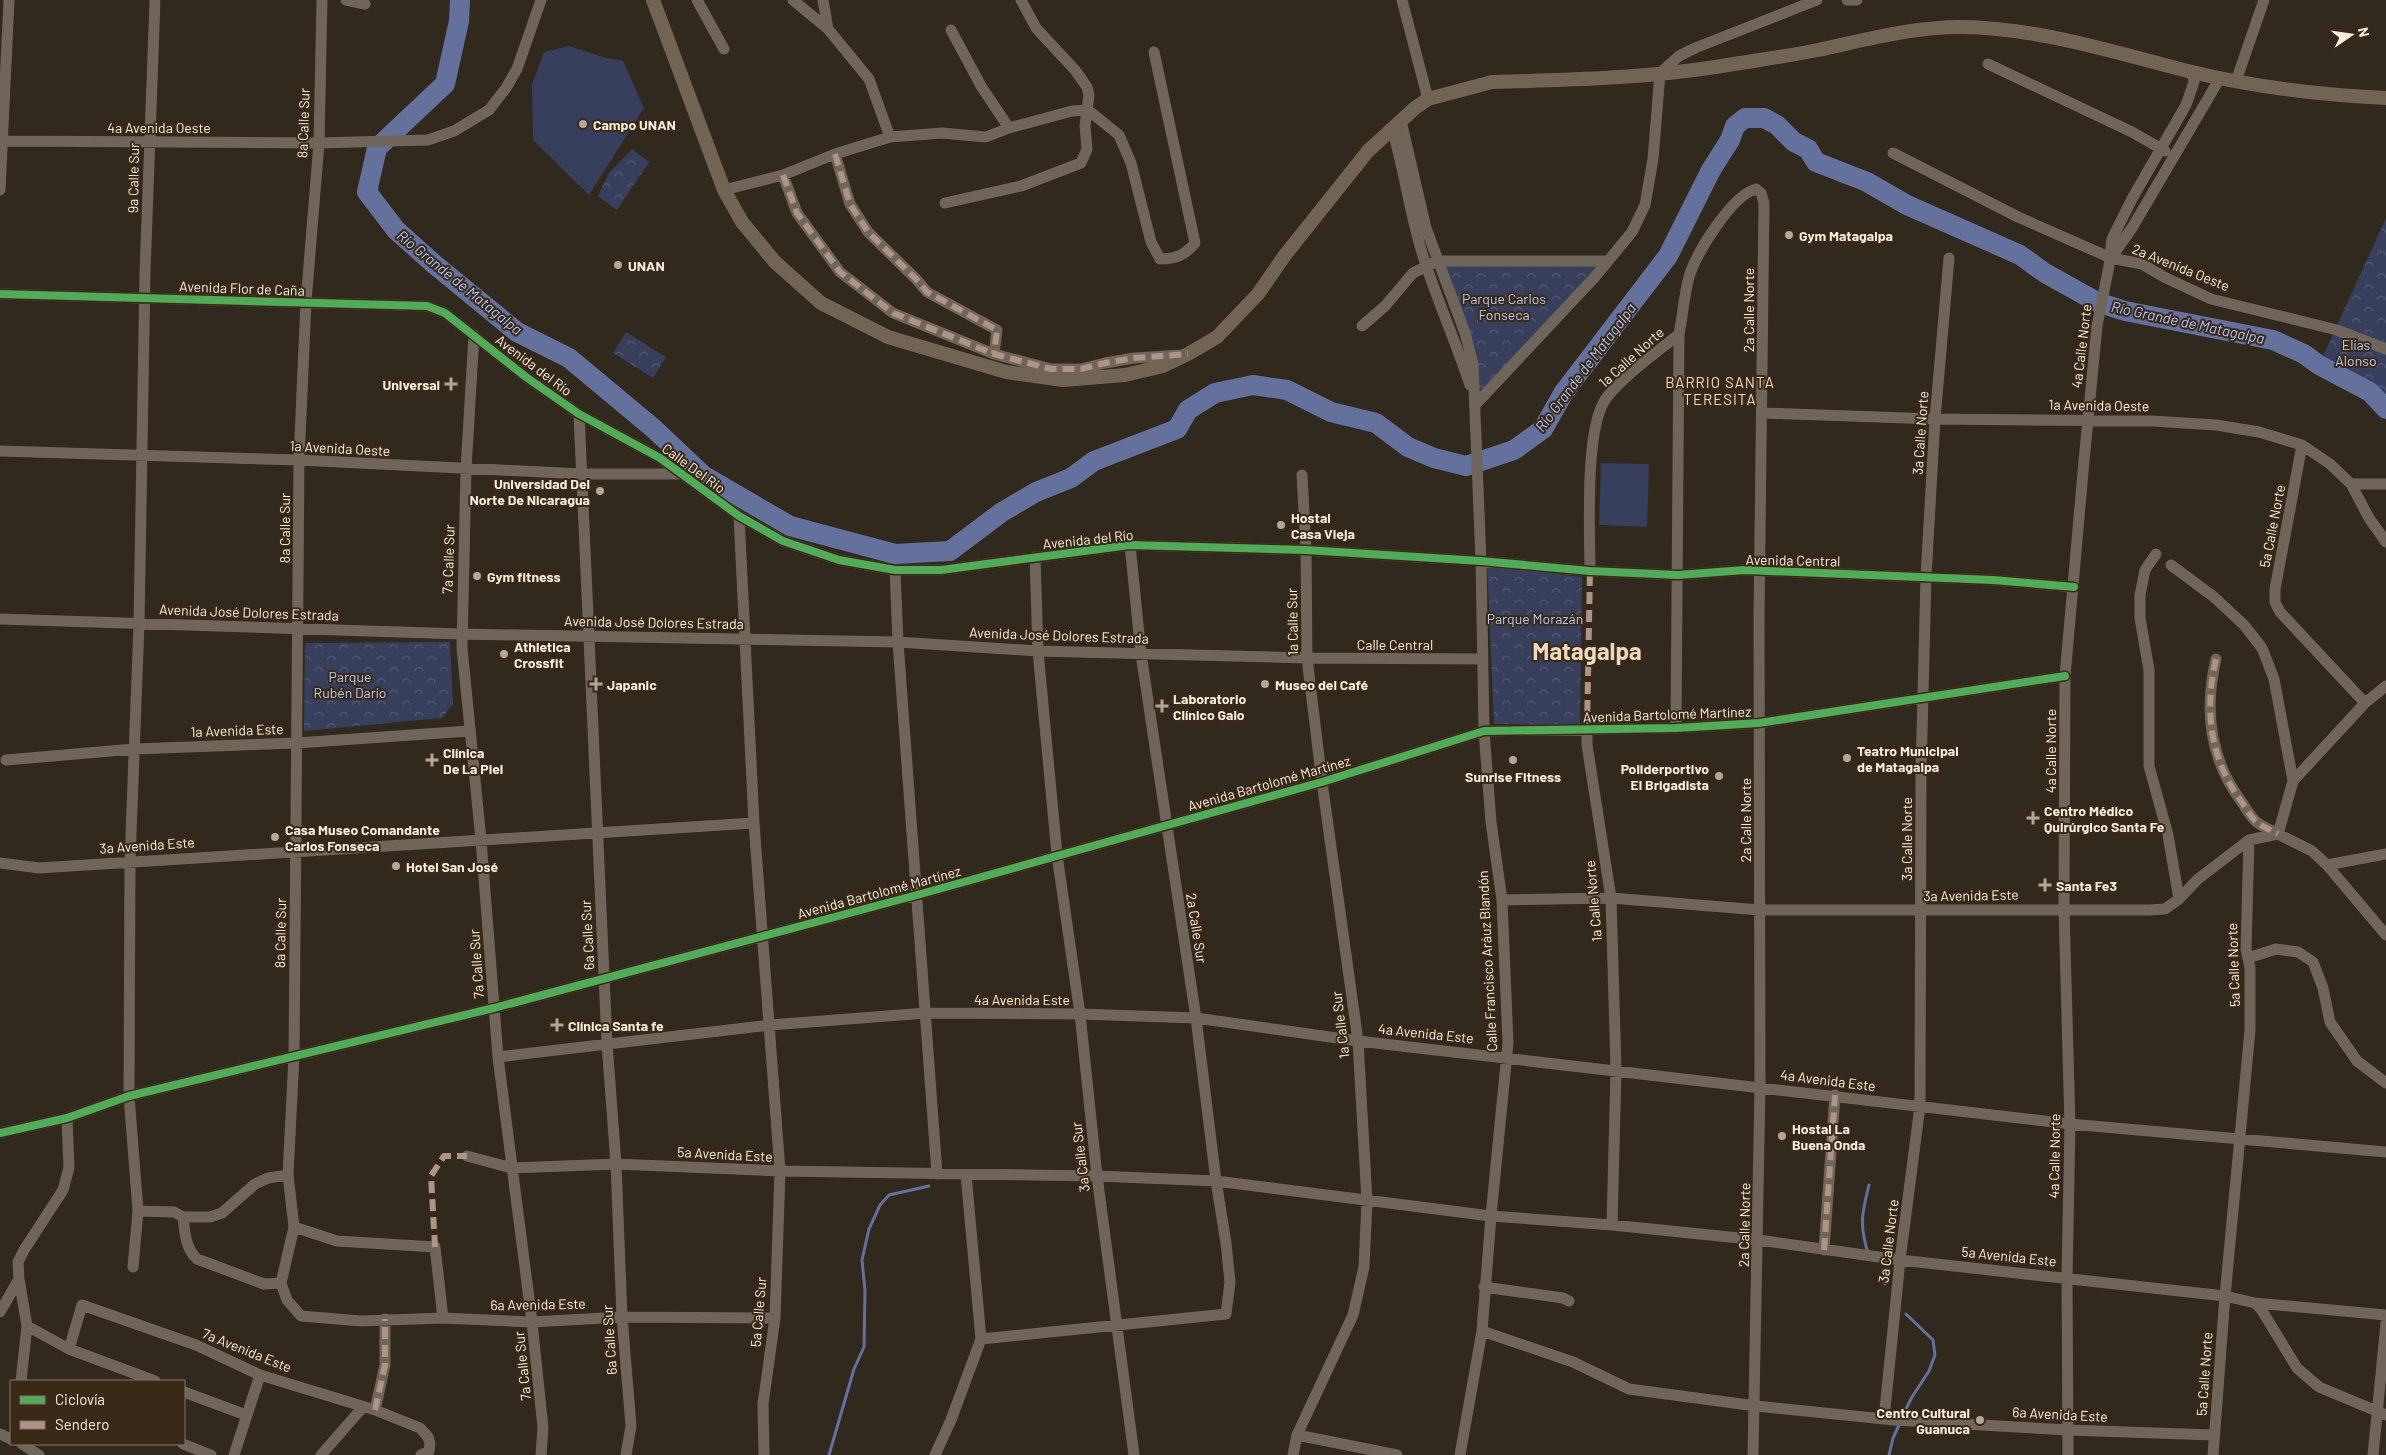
<svg xmlns="http://www.w3.org/2000/svg" width="2386" height="1455" font-family="Barlow,sans-serif">
  <style>
    .grass { fill: #373f5d }
    .park { fill: url(#park-crowns) }
    .lines { fill: none; stroke-linecap: round; stroke-linejoin: round }
    .stream { stroke: #63719c; stroke-width: 3 }
    .river { stroke: #63719c; stroke-width: 20 }
    .minor { stroke: #70655a; stroke-width: 11 }
    .major { stroke: #716455; stroke-width: 14 }
    .quiet { stroke: #af9288; stroke-width: 6; stroke-dasharray: 12 6; stroke-linecap: butt }
    .cycleway-casing { stroke: #392916; stroke-width: 11 }
    .cycleway { stroke: #51ab58; stroke-width: 8 }
    .poi-dot { fill: #b1a79c; stroke: #392916; stroke-width: 2 }
    .labels { text-anchor: middle; dominant-baseline: central; stroke-width: 4; stroke-linejoin: round; paint-order: stroke }
    .street-label { font-size: 14px; fill: #f6ece0; stroke: #392916 }
    .poi-label { font-size: 14px; font-weight: bold; fill: #f6ece0; stroke: #392916; text-anchor: start }
    .park-label { font-size: 14px; fill: #b8c7f4; stroke: #392916 }
    .water-label { font-size: 15px; font-style: italic; fill: #adc0fc; stroke: #392916 }
    .neighbourhood-label { font-size: 15px; letter-spacing: 1px; fill: #edd8c0; stroke: #392916 }
    .town-label { font-size: 24px; font-weight: bold; fill: #edd8c0; stroke: #392916 }
  </style>
  <defs>
    <pattern id="park-crowns" width="20" height="18" patternUnits="userSpaceOnUse" patternTransform="scale(1.25)"><rect width="20" height="18" fill="#373f5d"/><path d="M2 6a3 3 0 1 1 6 0M12 15a3 3 0 1 1 6 0" fill="none" stroke="#555b74"/></pattern>
  </defs>
  <rect width="100%" height="100%" fill="#31281e"/>
  <path class="grass" d="M 569,46 L 603,57 L 623,61 L 644,108 L 589,195 L 533,140 L 532,85 L 544,52 Z
    M 1601,463 L 1649,464 L 1647,527 L 1599,525 Z"/>
  <path class="park" d="M 632,149 L 649,162 L 617,210 L 598,196 L 609,173 Z
    M 2386,218 L 2386,408 L 2370,392 L 2319,365 Z
    M 1437,261 L 1607,261 L 1476,404 L 1473,364 Z
    M 626,332 L 666,357 L 653,378 L 613,353 Z
    M 1487,565 L 1582,577 L 1580,724 L 1494,724 Z
    M 450,642 L 453,704 L 442,718 L 304,731 L 305,643 Z"/>
  <g class="lines">
    <path class="stream" d="M 895,554 L 895,563
      M 1868,1253 C 1859,1225 1862,1213 1869,1185
      M 1885,1284 L 1886,1276
      M 1902,1417 L 1912,1397 L 1929,1371 L 1935,1355 L 1933,1340 L 1906,1314
      M 829,1455 L 854,1369 L 864,1347 L 865,1291 L 862,1260 L 869,1229 L 880,1205 L 889,1195 L 929,1186
      M 1889,1455 L 1893,1438 L 1900,1423"/>
    <path class="river" d="M 460,0 L 459,21 L 445,84 L 377,148 L 367,192 L 396,230 L 434,264 L 517,332 L 569,358 L 653,428 L 704,476 L 790,526 L 895,554 L 950,551 L 1002,512 L 1036,492 L 1071,478 L 1094,461 L 1177,429 L 1188,410 L 1215,393 L 1253,385 L 1287,390 L 1331,412 L 1376,423 L 1408,447 L 1434,458 L 1466,466 L 1514,450 L 1543,429 L 1564,392 L 1668,256 L 1711,170 L 1730,140 L 1735,126 L 1745,118 L 1764,118 L 1777,125 L 1794,142 L 1808,149 L 1816,162 L 1867,182 L 1907,205 L 2020,255 L 2045,273 L 2097,302 L 2125,311 L 2273,340 L 2304,354 L 2319,365 L 2370,392 L 2386,409"/>
    <path class="minor" d="M 322,0 L 319,143 L 306,302 L 299,460 L 294,1056 L 288,1175 L 294,1227 L 281,1283 L 287,1300 L 301,1316 L 361,1321 L 443,1318 L 532,1322 L 622,1317 L 775,1318
      M 346,0 L 365,4
      M 697,0 L 724,49
      M 793,0 L 828,29 L 869,79 L 890,137
      M 823,0 L 828,29
      M 1402,0 L 1428,99
      M 1847,0 L 1857,0
      M 951,30 L 981,86 L 1009,128
      M 1988,64 L 2132,132 L 2165,151
      M 2236,81 L 2264,0
      M 1401,121 L 1426,228 L 1465,333 L 1473,364 L 1481,561 L 1484,731 L 1491,822 L 1502,900 L 1508,1043 L 1491,1216 L 1482,1331 L 1460,1455
      M 1392,129 C 1405,172 1410,217 1424,259 C 1438,302 1456,343 1470,385
      M 0,141 L 319,143 L 428,140 L 454,131 L 489,110 L 506,88 L 517,69 L 541,0
      M 1893,153 L 2018,217 L 2111,258 L 2142,264 L 2164,277 L 2211,299 L 2337,330 L 2386,349
      M 835,154 L 850,204 L 868,232 L 916,279 L 927,292 L 997,330 L 994,354
      M 783,175 L 797,213 L 840,272 L 893,313 L 994,354 L 1051,369 L 1081,369 L 1105,363 L 1134,358 L 1182,355
      M 0,190 L 9,0
      M 724,190 L 783,175 L 835,154 L 890,137 L 942,133 L 986,137 L 1009,128 L 1072,111 L 1088,110 L 1119,135 L 1131,163 L 1151,242 L 1160,259 C 1176,259 1185,255 1195,243 L 1154,52
      M 945,203 L 1021,186 L 1081,163 L 1087,149 L 1085,126 L 1089,95 L 1087,87 L 1075,70 L 1036,28 L 1021,0
      M 2111,258 L 2132,228 L 2220,78
      M 0,294 L 427,306 L 445,313 L 526,377 L 579,414 L 660,458 L 739,516 L 783,541 L 839,560 L 895,570 L 941,570 L 1130,545 L 1306,550 L 1481,561 L 1590,571 L 1678,575 L 1745,570 L 1993,580 L 2074,587
      M 1362,326 L 1385,306 L 1413,273 L 1437,261 L 1607,261
      M 474,335 L 466,469 L 462,648 L 481,840 L 498,1057 L 532,1322 L 543,1428 L 541,1455
      M 1476,404 L 1594,278 L 1632,232 L 1645,205 L 1653,159 L 1660,73 L 1679,56 L 1695,48 L 1817,0
      M 1762,413 L 1935,419 L 2152,421 L 2216,425 L 2259,432 L 2302,445 L 2330,464 L 2351,484 L 2369,518 L 2386,542
      M 579,414 L 607,1043 L 616,1164 L 622,1317 L 631,1426 L 626,1455
      M 2302,445 L 2275,589 L 2275,602 L 2280,612 L 2365,703
      M 0,451 L 299,460 L 582,474 L 679,474
      M 2351,484 L 2386,484
      M 739,516 L 754,823 L 780,1171 L 775,1318 L 763,1404 L 764,1455
      M 2156,554 L 2145,570 L 2140,595 L 2140,618 L 2149,670 L 2149,766 L 2168,835 L 2179,899
      M 1035,557 L 1038,651 L 1057,855 L 1080,1014 L 1097,1176 L 1134,1455
      M 2171,565 L 2214,597 L 2244,625 L 2262,648 L 2274,679 L 2293,781 L 2278,834 C 2271,830 2263,827 2258,823 C 2251,818 2246,808 2241,801 C 2210,759 2204,710 2216,659
      M 895,570 L 898,642 L 937,1174
      M 1590,571 C 1590,532 1584,426 1607,397 C 1627,373 1655,354 1679,334 C 1683,315 1684,295 1689,277 C 1696,253 1732,195 1756,189 L 1761,193 L 1764,203 L 1759,618 L 1760,1087 L 1753,1455
      M 0,619 L 461,634 L 898,642 L 1038,651 L 1307,658 L 1482,659
      M 1676,728 L 1679,334
      M 1587,730 L 1587,745 L 1611,898 L 1616,1070 L 1612,1225
      M 6,760 L 134,749 L 297,743 L 469,731
      M 2293,781 L 2365,703 L 2386,686
      M 0,863 L 39,868 L 754,823
      M 2327,865 L 2386,854
      M 1502,900 L 1611,898 L 1760,910 L 2150,910 L 2165,909 L 2179,899 L 2198,879 L 2249,840 L 2278,834 L 2312,851 L 2327,865 L 2386,935
      M 2248,958 L 2276,949 L 2298,952 L 2313,962 L 2323,988 L 2330,1022 L 2357,1061 L 2386,1083
      M 498,1057 L 770,1025 L 926,1013 L 1080,1014 L 1196,1018 L 1358,1041 L 2070,1124 L 2386,1152
      M 0,1133 L 67,1118 L 129,1096 L 494,1008 L 917,895 L 1322,782 L 1484,731 L 1676,728 L 1759,723 L 2065,676
      M 467,1156 L 512,1168 L 616,1164 L 780,1171 L 1097,1176 L 1216,1181 L 1491,1216 L 1612,1225 L 1759,1240 L 1900,1260 L 2225,1296 L 2255,1303 L 2386,1315
      M 138,1211 L 174,1212 L 183,1217 L 210,1217 L 222,1213 L 255,1184 L 268,1178 L 288,1175
      M 183,1217 C 185,1232 185,1248 197,1259 L 264,1284 L 281,1283
      M 294,1227 L 337,1241 L 435,1247 L 443,1318
      M 1824,1250 L 1835,1095
      M 133,1267 L 138,1211 L 129,1096 L 130,861 L 139,624 L 145,272 L 155,0
      M 1484,1287 L 1563,1298 L 1569,1301
      M 2255,1303 L 2261,1309 L 2297,1368 L 2319,1387 L 2386,1415
      M 0,1312 L 19,1279
      M 27,1326 L 69,1349 L 155,1381
      M 1482,1331 L 1573,1362 L 1629,1389 L 1756,1406 L 1894,1420 L 2068,1430 L 2214,1435
      M 981,1339 L 1226,1314 L 1230,1282 L 1226,1243 L 1216,1181 L 1196,1018 L 1141,654 L 1130,545
      M 69,1349 L 82,1305 L 196,1345 L 260,1375 L 375,1410 L 420,1428 L 428,1437 L 430,1444 L 429,1451 L 421,1455
      M 21,1381 L 27,1326 L 19,1279 L 18,1262 L 24,1250 L 63,1190 L 69,1168 L 67,1118
      M 184,1392 L 246,1415
      M 375,1410 L 385,1365 L 385,1319
      M 1884,1419 L 1900,1260 L 1920,1106 L 1921,772 L 1926,577 L 1935,419 L 1949,258
      M 0,1434 L 11,1439
      M 1297,1435 L 1397,1455
      M 22,1444 L 39,1455
      M 183,1444 L 211,1455
      M 234,1455 L 260,1375
      M 321,1455 L 363,1407
      M 935,1455 L 951,1420 L 981,1339 L 966,1175
      M 1293,1455 L 1297,1435 L 1353,1315 L 1364,1267 L 1367,1201 L 1358,1041 L 1322,782 L 1307,658 L 1306,550 L 1302,475
      M 2068,1455 L 2067,1277 L 2070,1124 L 2064,909 L 2065,676 L 2084,461 L 2097,326 L 2109,266 L 2112,239 L 2133,197 L 2186,105 L 2194,82 L 2193,76 L 2188,71
      M 2213,1455 L 2225,1296 L 2250,1030 L 2250,968 L 2246,949 L 2249,840
      M 2373,1455 L 2386,1323"/>
    <path class="major" d="M 653,0 L 724,190 L 742,222 L 775,262 L 821,303 L 888,337 L 1006,372 L 1063,380 L 1125,375 L 1163,366 L 1188,354 L 1217,337 L 1258,294 L 1285,255 L 1368,151 L 1415,108 L 1428,99 L 1492,82 C 1571,80 1651,78 1728,65 C 1758,60 1788,56 1818,50 C 1865,40 1912,27 1961,27 C 2040,28 2113,52 2188,71 C 2253,87 2319,95 2386,98"/>
    <path class="quiet" d="M 835,154 L 850,204 L 868,232 L 916,279 L 927,292 L 997,330 L 994,354
      M 783,175 L 797,213 L 840,272 L 893,313 L 994,354 L 1051,369 L 1081,369 L 1105,363 L 1134,358 L 1188,354
      M 2216,659 C 2204,710 2210,759 2241,801 C 2246,808 2251,818 2258,823 C 2263,827 2271,830 2278,834
      M 1587,730 L 1590,571
      M 435,1247 L 431,1176 L 444,1156 L 467,1156
      M 1824,1250 L 1835,1095
      M 375,1410 L 385,1365 L 385,1319"/>
    <g class="cycleway-casing">
      <path id="cycleway" d="M 0,294 L 427,306 L 445,313 L 526,377 L 579,414 L 660,458 L 739,516 L 783,541 L 839,560 L 895,570 L 941,570 L 1130,545 L 1306,550 L 1481,561 L 1590,571 L 1678,575 L 1745,570 L 1993,580 L 2074,587
        M 0,1133 L 67,1118 L 129,1096 L 494,1008 L 917,895 L 1322,782 L 1484,731 L 1676,728 L 1759,723 L 2065,676"/>
    </g>
    <use href="#cycleway" class="cycleway"/>
  </g>
  <g class="poi-dot">
    <circle cx="583" cy="124" r="5"/>
    <circle cx="1789" cy="235" r="5"/>
    <circle cx="618" cy="265" r="5"/>
    <path d="M448.5 376.5h5v5h5v5h-5v5h-5v-5h-5v-5h5z"/>
    <circle cx="600" cy="491" r="5"/>
    <circle cx="1281" cy="525" r="5"/>
    <circle cx="477" cy="576" r="5"/>
    <circle cx="504" cy="654" r="5"/>
    <path d="M593.5 676.5h5v5h5v5h-5v5h-5v-5h-5v-5h5z"/>
    <circle cx="1265" cy="684" r="5"/>
    <path d="M1159.5 698.5h5v5h5v5h-5v5h-5v-5h-5v-5h5z"/>
    <circle cx="1847" cy="758" r="5"/>
    <path d="M429.5 752.5h5v5h5v5h-5v5h-5v-5h-5v-5h5z"/>
    <circle cx="1513" cy="760" r="5"/>
    <circle cx="1719" cy="776" r="5"/>
    <path d="M2030.5 810.5h5v5h5v5h-5v5h-5v-5h-5v-5h5z"/>
    <circle cx="275" cy="837" r="5"/>
    <circle cx="396" cy="866" r="5"/>
    <path d="M2042.5 877.5h5v5h5v5h-5v5h-5v-5h-5v-5h5z"/>
    <path d="M554.5 1017.5h5v5h5v5h-5v5h-5v-5h-5v-5h5z"/>
    <circle cx="1782" cy="1136" r="5"/>
    <circle cx="1980" cy="1420" r="5"/>
  </g>
  <g class="labels">
    <g class="street-label">
      <text transform="translate(303 123) rotate(-88)">8a Calle Sur</text>
      <text x="159" y="127">4a Avenida Oeste</text>
      <text transform="translate(133 178) rotate(-89)">9a Calle Sur</text>
      <text transform="translate(2181 267) rotate(22)">2a Avenida Oeste</text>
      <text transform="translate(242 288) rotate(2)">Avenida Flor de Caña</text>
      <text transform="translate(1748 310) rotate(-90)">2a Calle Norte</text>
      <text transform="translate(2081 346) rotate(-83)">4a Calle Norte</text>
      <text transform="translate(1631 357) rotate(-42)">1a Calle Norte</text>
      <text transform="translate(534 365) rotate(37)">Avenida del Río</text>
      <text transform="translate(2099 405) rotate(1)">1a Avenida Oeste</text>
      <text transform="translate(1920 433) rotate(-86)">3a Calle Norte</text>
      <text transform="translate(340 448) rotate(3)">1a Avenida Oeste</text>
      <text transform="translate(694 468) rotate(36)">Calle Del Rio</text>
      <text transform="translate(2272 526) rotate(-79)">5a Calle Norte</text>
      <text transform="translate(284 528) rotate(-90)">8a Calle Sur</text>
      <text transform="translate(1088 539) rotate(-6)">Avenida del Río</text>
      <text transform="translate(448 559) rotate(-88)">7a Calle Sur</text>
      <text transform="translate(1793 560) rotate(1)">Avenida Central</text>
      <text transform="translate(249 612) rotate(2)">Avenida José Dolores Estrada</text>
      <text transform="translate(654 622) rotate(1)">Avenida José Dolores Estrada</text>
      <text transform="translate(1292 622) rotate(-91)">1a Calle Sur</text>
      <text transform="translate(1059 635) rotate(2)">Avenida José Dolores Estrada</text>
      <text x="1395" y="644">Calle Central</text>
      <text transform="translate(1667 714) rotate(-2)">Avenida Bartolomé Martínez</text>
      <text transform="translate(237 730) rotate(-2)">1a Avenida Este</text>
      <text transform="translate(2050 751) rotate(-90)">4a Calle Norte</text>
      <text transform="translate(1269 783) rotate(-16)">Avenida Bartolomé Martínez</text>
      <text transform="translate(1745 820) rotate(-90)">2a Calle Norte</text>
      <text transform="translate(1906 839) rotate(-90)">3a Calle Norte</text>
      <text transform="translate(147 845) rotate(-4)">3a Avenida Este</text>
      <text transform="translate(879 892) rotate(-15)">Avenida Bartolomé Martínez</text>
      <text transform="translate(1971 895) rotate(-1)">3a Avenida Este</text>
      <text transform="translate(1593 901) rotate(-95)">1a Calle Norte</text>
      <text transform="translate(1197 928) rotate(81)">2a Calle Sur</text>
      <text transform="translate(280 933) rotate(-89)">8a Calle Sur</text>
      <text transform="translate(587 935) rotate(-93)">6a Calle Sur</text>
      <text transform="translate(1487 961) rotate(-93)">Calle Francisco Aráuz Blandón</text>
      <text transform="translate(476 964) rotate(-94)">7a Calle Sur</text>
      <text transform="translate(2233 965) rotate(-92)">5a Calle Norte</text>
      <text x="1022" y="999">4a Avenida Este</text>
      <text transform="translate(1340 1025) rotate(-97)">1a Calle Sur</text>
      <text transform="translate(1426 1033) rotate(6)">4a Avenida Este</text>
      <text transform="translate(1828 1080) rotate(7)">4a Avenida Este</text>
      <text transform="translate(725 1154) rotate(3)">5a Avenida Este</text>
      <text transform="translate(2054 1156) rotate(-89)">4a Calle Norte</text>
      <text transform="translate(1080 1157) rotate(-97)">3a Calle Sur</text>
      <text transform="translate(1744 1225) rotate(-89)">2a Calle Norte</text>
      <text transform="translate(1888 1241) rotate(-83)">3a Calle Norte</text>
      <text transform="translate(2009 1256) rotate(6)">5a Avenida Este</text>
      <text transform="translate(538 1304) rotate(-1)">6a Avenida Este</text>
      <text transform="translate(758 1312) rotate(-85)">5a Calle Sur</text>
      <text transform="translate(609 1340) rotate(-94)">6a Calle Sur</text>
      <text transform="translate(247 1350) rotate(22)">7a Avenida Este</text>
      <text transform="translate(522 1366) rotate(-96)">7a Calle Sur</text>
      <text transform="translate(2204 1374) rotate(-86)">5a Calle Norte</text>
      <text transform="translate(2060 1414) rotate(3)">6a Avenida Este</text>
    </g>
    <g class="poi-label">
      <text x="593" y="124">Campo UNAN</text>
      <text x="1799" y="235">Gym Matagalpa</text>
      <text x="628" y="265">UNAN</text>
      <text x="440" y="384" text-anchor="end">Universal</text>
      <text x="590" y="483" text-anchor="end">Universidad Del<tspan x="590" dy="16">Norte De Nicaragua</tspan></text>
      <text x="1291" y="517">Hostal<tspan x="1291" dy="16">Casa Vieja</tspan></text>
      <text x="487" y="576">Gym fitness</text>
      <text x="514" y="646">Athletica<tspan x="514" dy="16">Crossfit</tspan></text>
      <text x="607" y="684">Japanic</text>
      <text x="1275" y="684">Museo del Café</text>
      <text x="1173" y="698">Laboratorio<tspan x="1173" dy="16">Clínico Galo</tspan></text>
      <text x="1857" y="750">Teatro Municipal<tspan x="1857" dy="16">de Matagalpa</tspan></text>
      <text x="443" y="752">Clínica<tspan x="443" dy="16">De La Piel</tspan></text>
      <text x="1709" y="768" text-anchor="end">Poliderportivo<tspan x="1709" dy="16">El Brigadista</tspan></text>
      <text x="1513" y="776" text-anchor="middle">Sunrise Fitness</text>
      <text x="2044" y="810">Centro Médico<tspan x="2044" dy="16">Quirúrgico Santa Fe</tspan></text>
      <text x="285" y="829">Casa Museo Comandante<tspan x="285" dy="16">Carlos Fonseca</tspan></text>
      <text x="406" y="866">Hotel San José</text>
      <text x="2056" y="885">Santa Fe3</text>
      <text x="568" y="1025">Clínica Santa fe</text>
      <text x="1792" y="1128">Hostal La<tspan x="1792" dy="16">Buena Onda</tspan></text>
      <text x="1970" y="1412" text-anchor="end">Centro Cultural<tspan x="1970" dy="16">Guanuca</tspan></text>
    </g>
    <g class="park-label">
      <text x="1504" y="298">Parque Carlos<tspan x="1504" dy="16">Fonseca</tspan></text>
      <text x="2356" y="344">Elías<tspan x="2356" dy="16">Alonso</tspan></text>
      <text x="1535" y="618">Parque Morazán</text>
      <text x="350" y="676">Parque<tspan x="350" dy="16">Rubén Darío</tspan></text>
    </g>
    <g class="water-label">
      <text transform="translate(460 282) rotate(39)">Río Grande de Matagalpa</text>
      <text transform="translate(2188 322) rotate(12)">Río Grande de Matagalpa</text>
      <text transform="translate(1585 367) rotate(-53)">Río Grande de Matagalpa</text>
    </g>
    <g class="neighbourhood-label">
      <text x="1720" y="382">BARRIO SANTA<tspan x="1720" dy="17">TERESITA</tspan></text>
    </g>
    <g class="town-label">
      <text x="1587" y="650">Matagalpa</text>
    </g>
  </g>
  <rect x="10" y="1380" width="175" height="65" fill="#392916" stroke="#857767"/>
  <rect x="20" y="1396" width="25" height="8" fill="#51ab58" stroke="#857767"/>
  <text x="55" y="1405" font-size="15" fill="#f6ece0">Ciclovía</text>
  <rect x="20" y="1421" width="25" height="8" fill="#af9288" stroke="#857767"/>
  <text x="55" y="1430" font-size="15" fill="#f6ece0">Sendero</text>
  <g transform="translate(2351 35) rotate(77)" stroke="#392916" stroke-width="4" paint-order="stroke">
  <path d="M0-4L9 19L0 12L-9 19Z" fill="#f6ece0"/>
  <text y="-8" font-size="14" font-weight="bold" text-anchor="middle" fill="#f6ece0">N</text>
  </g>
</svg>
